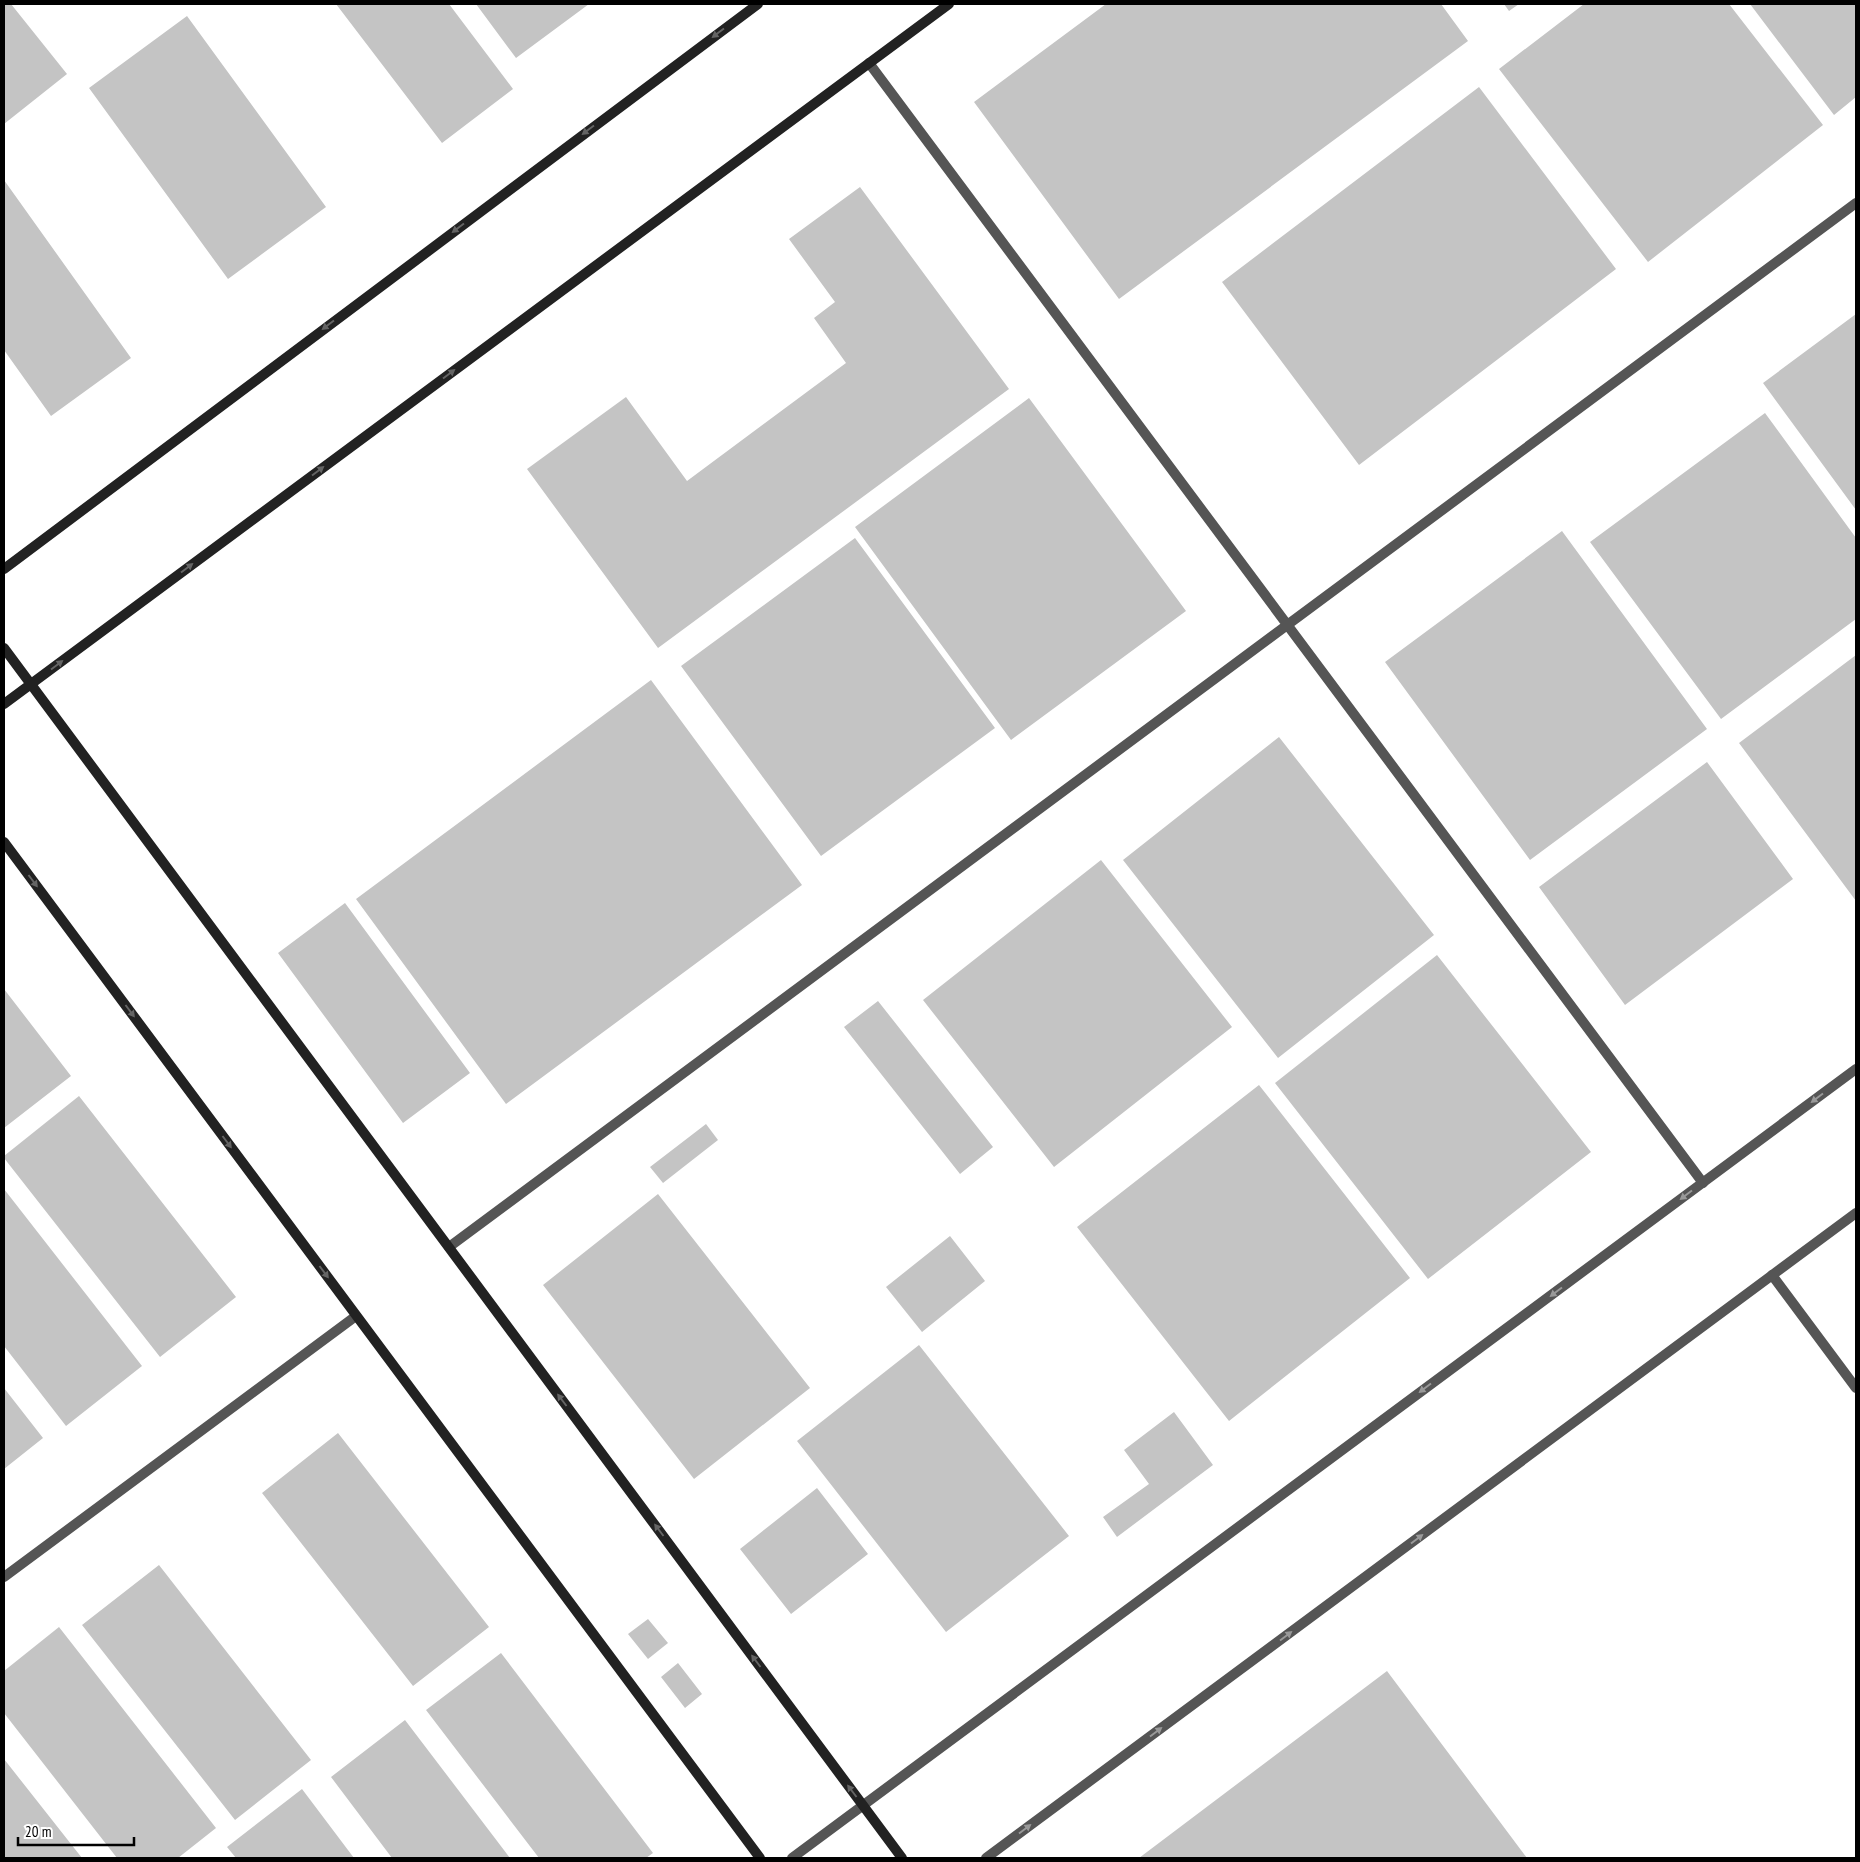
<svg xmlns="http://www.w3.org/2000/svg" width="1860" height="1862" font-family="'PT Sans Narrow',sans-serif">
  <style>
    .building { fill: #c4c4c4 }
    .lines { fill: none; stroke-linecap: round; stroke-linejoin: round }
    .lane { stroke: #555; stroke-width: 10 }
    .street { stroke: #555; stroke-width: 10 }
    .secondary { stroke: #222; stroke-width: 10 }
    .oneway { fill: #646464 }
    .oneway2 { fill: #999 }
  </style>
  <rect width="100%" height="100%" fill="#fff"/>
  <path class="building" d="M 4,4 L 11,4 L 67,74 L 4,124 Z
    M 336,4 L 449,4 L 513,89 L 442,143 Z
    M 476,4 L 589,4 L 516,58 Z
    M 1106,4 L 1441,4 L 1468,41 L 1119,299 L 974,102 Z
    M 1504,4 L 1519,4 L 1509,11 Z
    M 1584,4 L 1729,4 L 1823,125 L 1648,262 L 1499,69 Z
    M 1750,4 L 1856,4 L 1856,97 L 1834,115 Z
    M 187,16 L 326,207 L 228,279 L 89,88 Z
    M 1479,87 L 1616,269 L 1359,465 L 1222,282 Z
    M 4,180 L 131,358 L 51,416 L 4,350 Z
    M 860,187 L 1009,389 L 658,648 L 527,469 L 626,397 L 687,481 L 846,363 L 814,318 L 835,302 L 789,239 Z
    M 1856,314 L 1856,510 L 1763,383 Z
    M 1029,398 L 1186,611 L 1011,740 L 855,527 Z
    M 1765,413 L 1856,538 L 1856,619 L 1721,719 L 1590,542 Z
    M 1562,531 L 1707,729 L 1530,860 L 1385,662 Z
    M 855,538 L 995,728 L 821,856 L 681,666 Z
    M 1856,655 L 1856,901 L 1739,743 Z
    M 651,680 L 802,885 L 506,1104 L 356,899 Z
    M 1279,737 L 1434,935 L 1278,1058 L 1123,860 Z
    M 1707,762 L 1793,879 L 1625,1005 L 1539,887 Z
    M 1101,860 L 1232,1027 L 1054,1167 L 923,1000 Z
    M 345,903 L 470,1073 L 403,1123 L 278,953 Z
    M 1437,955 L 1591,1152 L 1428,1279 L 1275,1083 Z
    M 4,989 L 71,1076 L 4,1128 Z
    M 878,1001 L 993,1147 L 960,1174 L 844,1027 Z
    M 1259,1085 L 1410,1278 L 1229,1421 L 1077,1227 Z
    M 79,1096 L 236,1297 L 160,1357 L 4,1158 L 4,1156 Z
    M 706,1124 L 718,1140 L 663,1183 L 650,1167 Z
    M 4,1189 L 142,1366 L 66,1426 L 4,1346 Z
    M 658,1194 L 810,1388 L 694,1479 L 543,1285 Z
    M 950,1236 L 985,1281 L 922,1332 L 886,1287 Z
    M 919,1345 L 1069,1536 L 946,1632 L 797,1441 Z
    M 4,1388 L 43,1438 L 4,1469 Z
    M 1174,1412 L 1213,1465 L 1117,1537 L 1103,1517 L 1149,1484 L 1124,1450 Z
    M 338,1433 L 489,1627 L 413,1686 L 262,1493 Z
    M 817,1488 L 868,1554 L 791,1614 L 740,1549 Z
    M 159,1565 L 311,1760 L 235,1820 L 82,1625 Z
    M 648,1619 L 668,1643 L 648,1659 L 628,1634 Z
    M 59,1627 L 216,1828 L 178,1858 L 117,1858 L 4,1713 L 4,1671 Z
    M 501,1653 L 653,1853 L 646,1858 L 539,1858 L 426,1710 Z
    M 678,1663 L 702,1694 L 685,1708 L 661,1677 Z
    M 1387,1671 L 1527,1858 L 1139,1858 Z
    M 405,1720 L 510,1858 L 392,1858 L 331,1777 Z
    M 4,1759 L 82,1858 L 4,1858 Z
    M 302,1789 L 354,1858 L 236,1858 L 227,1847 Z"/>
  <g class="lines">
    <path class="lane" d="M 869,63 L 1703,1183
      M 449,1247 L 1856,203
      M 1772,1275 L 1856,1388
      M 4,1577 L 356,1316"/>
    <path class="street" d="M 792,1858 L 1856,1069
      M 986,1858 L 1856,1213"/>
    <path class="secondary" d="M 4,569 L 758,4
      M 4,648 L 902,1858
      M 4,704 L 949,4
      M 4,842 L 760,1858"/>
  </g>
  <defs><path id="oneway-solid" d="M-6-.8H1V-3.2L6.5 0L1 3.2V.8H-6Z" transform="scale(1.25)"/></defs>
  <g class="oneway">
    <use href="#oneway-solid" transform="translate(718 33) rotate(143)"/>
    <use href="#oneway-solid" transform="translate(588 130) rotate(143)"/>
    <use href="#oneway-solid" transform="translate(458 228) rotate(143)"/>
    <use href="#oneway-solid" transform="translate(328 325) rotate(143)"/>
    <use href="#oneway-solid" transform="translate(449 374) rotate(-37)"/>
    <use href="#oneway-solid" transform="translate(318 471) rotate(-37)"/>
    <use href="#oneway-solid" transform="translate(187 568) rotate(-37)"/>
    <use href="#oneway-solid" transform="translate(57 665) rotate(-37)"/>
    <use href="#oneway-solid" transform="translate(33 881) rotate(53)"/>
    <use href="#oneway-solid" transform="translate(130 1011) rotate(53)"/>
    <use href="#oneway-solid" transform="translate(227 1142) rotate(53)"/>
    <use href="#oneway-solid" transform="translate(324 1272) rotate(53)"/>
    <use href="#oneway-solid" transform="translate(562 1400) rotate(-127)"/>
    <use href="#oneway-solid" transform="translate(659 1530) rotate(-127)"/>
    <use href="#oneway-solid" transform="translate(756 1661) rotate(-127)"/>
    <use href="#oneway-solid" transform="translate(852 1791) rotate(-127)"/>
  </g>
  <g class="oneway2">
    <use href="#oneway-solid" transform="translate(1817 1098) rotate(143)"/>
    <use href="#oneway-solid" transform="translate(1686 1195) rotate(143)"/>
    <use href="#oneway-solid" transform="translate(1556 1292) rotate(143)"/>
    <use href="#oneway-solid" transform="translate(1425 1388) rotate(143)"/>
    <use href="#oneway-solid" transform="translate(1417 1539) rotate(-37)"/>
    <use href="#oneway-solid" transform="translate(1286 1636) rotate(-37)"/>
    <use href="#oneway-solid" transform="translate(1156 1732) rotate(-37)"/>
    <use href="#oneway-solid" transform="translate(1025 1829) rotate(-37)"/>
  </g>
  <rect width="1860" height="1862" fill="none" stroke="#000000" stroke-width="10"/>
  <path d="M18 1837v8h116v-8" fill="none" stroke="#000000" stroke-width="2.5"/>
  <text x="25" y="1837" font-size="15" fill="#000000" stroke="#ffffff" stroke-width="4" paint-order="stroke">20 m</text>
</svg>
